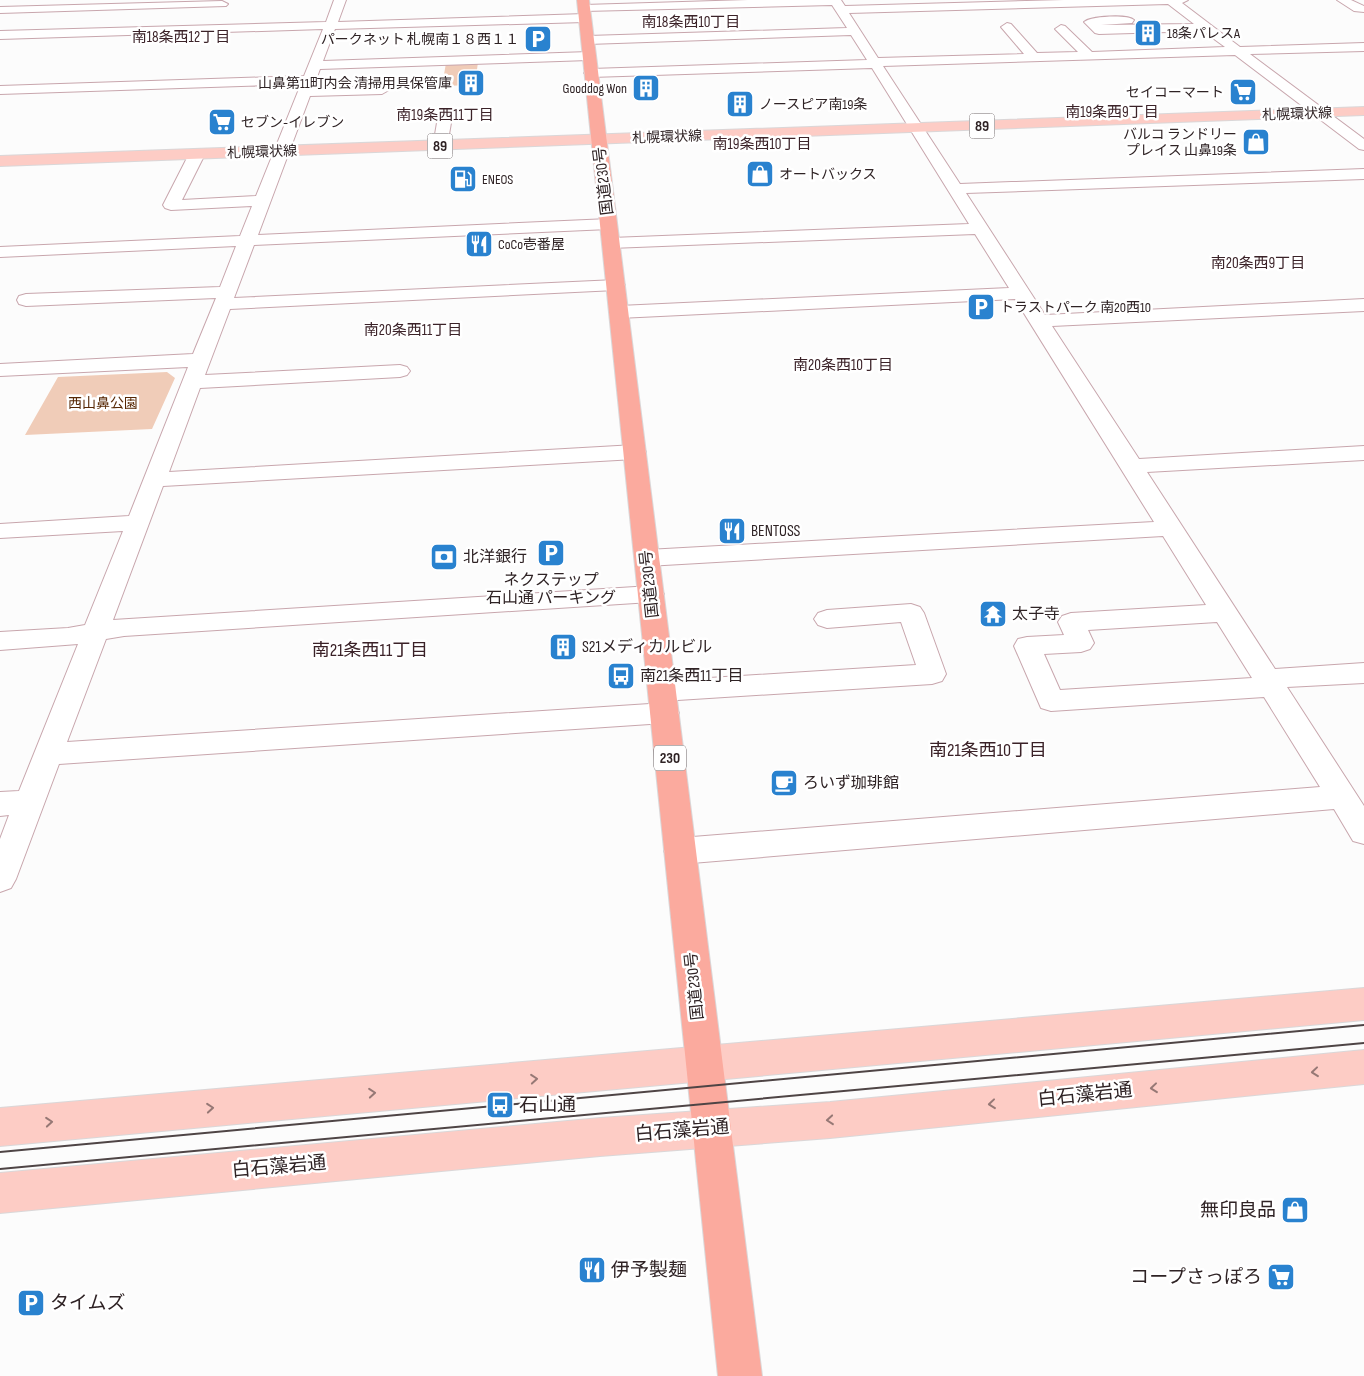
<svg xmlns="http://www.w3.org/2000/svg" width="1364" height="1376" font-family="'Sofia Sans Condensed','Noto Sans JP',sans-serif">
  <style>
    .green { fill: #f0ccb8 }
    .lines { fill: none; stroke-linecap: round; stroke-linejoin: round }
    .minor-casing { stroke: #c8a6ad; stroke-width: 2 }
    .major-casing { stroke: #dad7d8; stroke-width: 2 }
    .highway-casing { stroke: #dad7d8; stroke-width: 2 }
    .minor { fill: #fff; fill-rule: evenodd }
    .major { fill: #fdccc5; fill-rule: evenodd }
    .highway { fill: #fbaa9e; fill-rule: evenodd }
    .tram { stroke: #4e4445; stroke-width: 2 }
    .oneway { stroke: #967875 }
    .labels { text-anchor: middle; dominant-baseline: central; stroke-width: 5; stroke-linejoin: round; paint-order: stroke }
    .far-poi-label { font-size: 14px; fill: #2f2325; stroke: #fff; text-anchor: start }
    .far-street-label { font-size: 14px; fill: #2f2325; stroke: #fff }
    .far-park-label { font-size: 14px; fill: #572805; stroke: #fff }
    .far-neighbourhood-label { font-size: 15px; fill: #3b2228; stroke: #fff }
    .shield { fill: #fff; stroke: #6d6566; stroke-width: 1 }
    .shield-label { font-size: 15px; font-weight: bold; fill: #2f2325 }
    .street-label { font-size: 16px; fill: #2f2325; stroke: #fff }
    .poi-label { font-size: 16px; fill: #2f2325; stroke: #fff; text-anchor: start }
    .neighbourhood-label { font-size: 18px; fill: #3b2228; stroke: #fff }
    .near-street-label { font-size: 19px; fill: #2f2325; stroke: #fff }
    .near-poi-label { font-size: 19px; fill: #2f2325; stroke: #fff; text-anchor: start }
  </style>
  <rect width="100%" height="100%" fill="#fcfcfc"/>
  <path class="green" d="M 478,62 L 475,85 L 442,86 L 446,63 Z
    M 167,372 L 175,378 L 152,429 L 25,435 L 58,377 Z"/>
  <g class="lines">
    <g class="minor-casing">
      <path id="minor" d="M 334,0 L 346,0 L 338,22 L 585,14 L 591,18 L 585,22 L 335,29 L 323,61 L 589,52 L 595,56 L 589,60 L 320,69 L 313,88 L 382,86 L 389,90 L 382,94 L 310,96 L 258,235 L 609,219 L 615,220 L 617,224 L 615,228 L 609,229 L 254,245 L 234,298 L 616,280 L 622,281 L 625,285 L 622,289 L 616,290 L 230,309 L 205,375 L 400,365 L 407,367 L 410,371 L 407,375 L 400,377 L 200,388 L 169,472 L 635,445 L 643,447 L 646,452 L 643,457 L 635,459 L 163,486 L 113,620 L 651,586 L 660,588 L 664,594 L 660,600 L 651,602 L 124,636 L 106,639 L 67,742 L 665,703 L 675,706 L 679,713 L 675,720 L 665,723 L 59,764 L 16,879 L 11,888 L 0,892 L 0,839 L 9,815 L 0,816 L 0,792 L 19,791 L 78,644 L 0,650 L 0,632 L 68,628 L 85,625 L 123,531 L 0,538 L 0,524 L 129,516 L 188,367 L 0,376 L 0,364 L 193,354 L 216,298 L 26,306 L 19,304 L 17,300 L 19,296 L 26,294 L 220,287 L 236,246 L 0,257 L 0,247 L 240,236 L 252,206 L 171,210 L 165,208 L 163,205 L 189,154 L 192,151 L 202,151 L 205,154 L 182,200 L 256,196 L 301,84 L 0,94 L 0,86 L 304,76 L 323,29 L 0,39 L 0,31 L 326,22 Z
        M 748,0 L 841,0 L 845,6 L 1064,0 L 1188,0 L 1182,3 L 1240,47 L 1364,43 L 1364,51 L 1250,54 L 1364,139 L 1364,150 L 1359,149 L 1235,55 L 883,66 L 960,184 L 1364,169 L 1364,179 L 966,193 L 1045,315 L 1364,299 L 1364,311 L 1052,326 L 1139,459 L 1364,446 L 1364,460 L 1147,472 L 1275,669 L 1364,663 L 1364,683 L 1287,687 L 1364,806 L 1364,844 L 1353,841 L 1334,809 L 680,864 L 669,860 L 664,851 L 669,842 L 680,838 L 1320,787 L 1264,697 L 1051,711 L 1041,708 L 1014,646 L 1018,639 L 1027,637 L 1064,635 L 1058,622 L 1062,616 L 1071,613 L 1206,605 L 1163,536 L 647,566 L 638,564 L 635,558 L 638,552 L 647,550 L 1154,522 L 1015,299 L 619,318 L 612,316 L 610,312 L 612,308 L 619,306 L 1009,288 L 975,234 L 611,248 L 605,247 L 602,243 L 605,239 L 611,238 L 969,224 L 872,68 L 591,77 L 584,73 L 591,69 L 867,60 L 851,35 L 588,44 L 582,40 L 588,36 L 847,28 L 832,5 L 584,11 L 578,8 L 584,5 ZM 1168,4 L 1194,24 L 1101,25 L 1132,23 L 1134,20 C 1128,14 1090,16 1084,22 L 1095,33 L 1099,34 L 1203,31 L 1225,47 L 1092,52 L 1065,26 L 1061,25 L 1055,29 L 1078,52 L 1037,53 L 1011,24 L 1007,23 L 1001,27 L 1024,54 L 878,58 L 849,13 ZM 1217,622 L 1252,678 L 1060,690 L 1044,654 L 1081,652 L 1090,649 L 1094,643 L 1088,630 Z
        M 1337,0 L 1351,0 L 1364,6 L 1364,12 L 1354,11 Z
        M 222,1 L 228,4 L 226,6 L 0,13 L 0,7 Z
        M 445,113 L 450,114 L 452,117 L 447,146 L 445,149 L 435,149 L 433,146 L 438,117 L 440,114 Z
        M 911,604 L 920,607 L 924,613 L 946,674 L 942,681 L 932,684 L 662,701 L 652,698 L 648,691 L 652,684 L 662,681 L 916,665 L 901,622 L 827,628 L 818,625 L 814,619 L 818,613 L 827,610 Z"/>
    </g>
    <g class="major-casing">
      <path id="major" d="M 1364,107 L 1364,115 L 0,166 L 0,156 Z
        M 1364,988 L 1364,1020 L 0,1146 L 0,1108 Z
        M 1364,1050 L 1364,1084 L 830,1138 L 600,1156 L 0,1213 L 0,1173 L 600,1118 L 830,1102 Z"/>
    </g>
    <g class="highway-casing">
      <path id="highway" d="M 577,0 L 589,0 L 762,1376 L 718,1376 Z"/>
    </g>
    <use href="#minor" class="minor"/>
    <use href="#major" class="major"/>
    <use href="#highway" class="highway"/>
    <path class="tram" d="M 0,1152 L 1364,1025
      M 0,1169 L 1364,1043"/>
  </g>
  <defs><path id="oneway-chevron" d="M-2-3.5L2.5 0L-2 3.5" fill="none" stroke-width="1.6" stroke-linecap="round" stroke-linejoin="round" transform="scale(1.25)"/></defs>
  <g class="oneway">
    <use href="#oneway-chevron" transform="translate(1315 1072) rotate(174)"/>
    <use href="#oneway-chevron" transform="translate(534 1079) rotate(-5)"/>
    <use href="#oneway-chevron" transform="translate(1154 1088) rotate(174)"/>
    <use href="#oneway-chevron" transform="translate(372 1093) rotate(-5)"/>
    <use href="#oneway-chevron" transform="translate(992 1104) rotate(174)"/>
    <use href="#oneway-chevron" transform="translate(210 1108) rotate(-5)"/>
    <use href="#oneway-chevron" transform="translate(830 1120) rotate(175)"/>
    <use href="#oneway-chevron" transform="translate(49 1122) rotate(-5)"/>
  </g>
  <defs>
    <g id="building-square" transform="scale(1.4375)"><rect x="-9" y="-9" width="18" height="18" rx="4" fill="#2982cf" stroke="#fff"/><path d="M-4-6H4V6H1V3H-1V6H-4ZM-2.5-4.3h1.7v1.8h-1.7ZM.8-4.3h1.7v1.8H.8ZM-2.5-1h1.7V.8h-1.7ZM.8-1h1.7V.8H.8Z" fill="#fff"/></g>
    <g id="parking-square" transform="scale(1.4375)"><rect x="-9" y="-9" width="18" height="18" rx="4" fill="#2982cf" stroke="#fff"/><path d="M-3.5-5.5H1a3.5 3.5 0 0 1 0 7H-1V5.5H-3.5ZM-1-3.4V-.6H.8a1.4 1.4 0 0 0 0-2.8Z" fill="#fff"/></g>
    <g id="supermarket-square" transform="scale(1.4375)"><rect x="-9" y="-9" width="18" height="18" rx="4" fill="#2982cf" stroke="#fff"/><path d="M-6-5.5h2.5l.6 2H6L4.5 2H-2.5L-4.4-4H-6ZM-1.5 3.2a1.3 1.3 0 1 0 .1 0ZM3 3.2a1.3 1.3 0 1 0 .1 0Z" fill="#fff"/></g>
    <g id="shop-square" transform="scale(1.4375)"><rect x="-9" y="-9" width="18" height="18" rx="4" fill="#2982cf" stroke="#fff"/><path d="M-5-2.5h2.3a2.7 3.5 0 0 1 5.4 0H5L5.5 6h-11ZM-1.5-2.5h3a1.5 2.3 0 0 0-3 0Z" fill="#fff"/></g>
    <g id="fuel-square" transform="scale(1.4375)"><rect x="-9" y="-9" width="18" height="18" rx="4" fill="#2982cf" stroke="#fff"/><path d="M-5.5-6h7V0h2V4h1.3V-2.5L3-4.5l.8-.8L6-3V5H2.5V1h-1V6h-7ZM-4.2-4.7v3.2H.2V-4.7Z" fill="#fff"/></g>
    <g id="restaurant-square" transform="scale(1.4375)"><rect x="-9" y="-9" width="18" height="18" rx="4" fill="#2982cf" stroke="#fff"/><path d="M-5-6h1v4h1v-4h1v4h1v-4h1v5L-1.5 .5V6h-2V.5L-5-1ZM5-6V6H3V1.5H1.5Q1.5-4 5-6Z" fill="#fff"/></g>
    <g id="bank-square" transform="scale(1.4375)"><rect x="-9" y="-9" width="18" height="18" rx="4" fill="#2982cf" stroke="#fff"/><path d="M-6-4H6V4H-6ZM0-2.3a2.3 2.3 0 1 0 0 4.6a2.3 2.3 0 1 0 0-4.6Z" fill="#fff"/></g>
    <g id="temple-square" transform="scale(1.4375)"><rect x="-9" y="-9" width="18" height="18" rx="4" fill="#2982cf" stroke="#fff"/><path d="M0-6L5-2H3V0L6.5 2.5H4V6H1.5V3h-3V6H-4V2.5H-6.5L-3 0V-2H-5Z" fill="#fff"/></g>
    <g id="bus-square" transform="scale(1.4375)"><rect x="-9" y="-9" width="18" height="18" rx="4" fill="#2982cf" stroke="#fff"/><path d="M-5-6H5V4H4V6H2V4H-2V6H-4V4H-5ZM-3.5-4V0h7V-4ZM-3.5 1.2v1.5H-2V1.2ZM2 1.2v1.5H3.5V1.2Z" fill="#fff"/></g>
    <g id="cafe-square" transform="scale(1.4375)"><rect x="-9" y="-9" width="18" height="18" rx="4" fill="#2982cf" stroke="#fff"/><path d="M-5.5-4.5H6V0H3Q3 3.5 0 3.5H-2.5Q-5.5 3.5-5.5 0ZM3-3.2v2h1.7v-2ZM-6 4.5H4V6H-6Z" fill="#fff"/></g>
  </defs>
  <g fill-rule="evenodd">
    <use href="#building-square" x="1148" y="33"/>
    <use href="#parking-square" x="538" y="39"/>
    <use href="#building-square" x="471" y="83"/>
    <use href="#building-square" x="646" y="88"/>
    <use href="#supermarket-square" x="1243" y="92"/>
    <use href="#building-square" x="740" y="104"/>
    <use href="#supermarket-square" x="222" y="122"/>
    <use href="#shop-square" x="1256" y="142"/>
    <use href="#shop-square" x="760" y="174"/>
    <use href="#fuel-square" x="463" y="179"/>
    <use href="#restaurant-square" x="479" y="244"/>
    <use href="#parking-square" x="981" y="307"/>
    <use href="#restaurant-square" x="732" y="531"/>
    <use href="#parking-square" x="551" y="553"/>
    <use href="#bank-square" x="444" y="557"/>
    <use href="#temple-square" x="993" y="614"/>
    <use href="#building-square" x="563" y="647"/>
    <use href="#bus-square" x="621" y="676"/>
    <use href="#cafe-square" x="784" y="783"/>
    <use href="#bus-square" x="500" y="1105"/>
    <use href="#shop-square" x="1295" y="1210"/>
    <use href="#restaurant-square" x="592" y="1270"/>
    <use href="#supermarket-square" x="1281" y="1277"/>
    <use href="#parking-square" x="31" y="1303"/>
  </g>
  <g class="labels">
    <g class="far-poi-label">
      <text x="1167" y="33">18条パレスA</text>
      <text x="519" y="39" text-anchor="end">パークネット 札幌南１８西１１</text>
      <text x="452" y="83" text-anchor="end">山鼻第11町内会 清掃用具保管庫</text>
      <text x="627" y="88" text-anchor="end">Gooddog Won</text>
      <text x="1224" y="92" text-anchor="end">セイコーマート</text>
      <text x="759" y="104">ノースピア南19条</text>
      <text x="241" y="122">セブン-イレブン</text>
      <text x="1237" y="134" text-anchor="end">バルコ ランドリー<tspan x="1237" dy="16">プレイス 山鼻19条</tspan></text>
      <text x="779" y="174">オートバックス</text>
      <text x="482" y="179">ENEOS</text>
      <text x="498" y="244">CoCo壱番屋</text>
      <text x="1000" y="307">トラストパーク 南20西10</text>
    </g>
    <g class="far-street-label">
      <text transform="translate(1297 114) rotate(-2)">札幌環状線</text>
      <text transform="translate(667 137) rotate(-2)">札幌環状線</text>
      <text transform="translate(262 152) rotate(-2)">札幌環状線</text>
    </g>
    <g class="far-park-label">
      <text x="103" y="403">西山鼻公園</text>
    </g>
    <g class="far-neighbourhood-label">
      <text x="691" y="22">南18条西10丁目</text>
      <text x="181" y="37">南18条西12丁目</text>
      <text x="1112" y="112">南19条西9丁目</text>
      <text x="445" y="115">南19条西11丁目</text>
      <text x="762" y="144">南19条西10丁目</text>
      <text x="1258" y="263">南20条西9丁目</text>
      <text x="413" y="330">南20条西11丁目</text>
      <text x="843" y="365">南20条西10丁目</text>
    </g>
    <g class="shield">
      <rect x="969.5" y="113.5" width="25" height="25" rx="4"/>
      <rect x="427.5" y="133.5" width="25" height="25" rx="4"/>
      <rect x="654" y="745.5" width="32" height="25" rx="4"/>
    </g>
    <g class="shield-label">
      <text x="982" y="126">89</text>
      <text x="440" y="146">89</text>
      <text x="670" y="758">230</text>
    </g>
    <g class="street-label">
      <text transform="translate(604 181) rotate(-97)">国道230号</text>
      <text transform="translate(650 584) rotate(-96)">国道230号</text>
      <text transform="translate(695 986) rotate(-96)">国道230号</text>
    </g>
    <g class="poi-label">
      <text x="751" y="531">BENTOSS</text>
      <text x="463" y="557">北洋銀行</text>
      <text x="551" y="580" text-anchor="middle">ネクステップ<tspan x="551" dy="18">石山通 パーキング</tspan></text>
      <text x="1012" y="614">太子寺</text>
      <text x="582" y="647">S21メディカルビル</text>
      <text x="640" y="676">南21条西11丁目</text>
      <text x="803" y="783">ろいず珈琲館</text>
    </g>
    <g class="neighbourhood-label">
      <text x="370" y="650">南21条西11丁目</text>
      <text x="988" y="750">南21条西10丁目</text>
    </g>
    <g class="near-street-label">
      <text transform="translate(1085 1095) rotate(-6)">白石藻岩通</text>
      <text transform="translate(682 1131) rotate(-5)">白石藻岩通</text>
      <text transform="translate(279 1167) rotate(-5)">白石藻岩通</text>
    </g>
    <g class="near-poi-label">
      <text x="519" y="1105">石山通</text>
      <text x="1276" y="1210" text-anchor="end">無印良品</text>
      <text x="611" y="1270">伊予製麺</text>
      <text x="1262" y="1277" text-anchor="end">コープさっぽろ</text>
      <text x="50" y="1303">タイムズ</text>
    </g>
  </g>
</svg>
